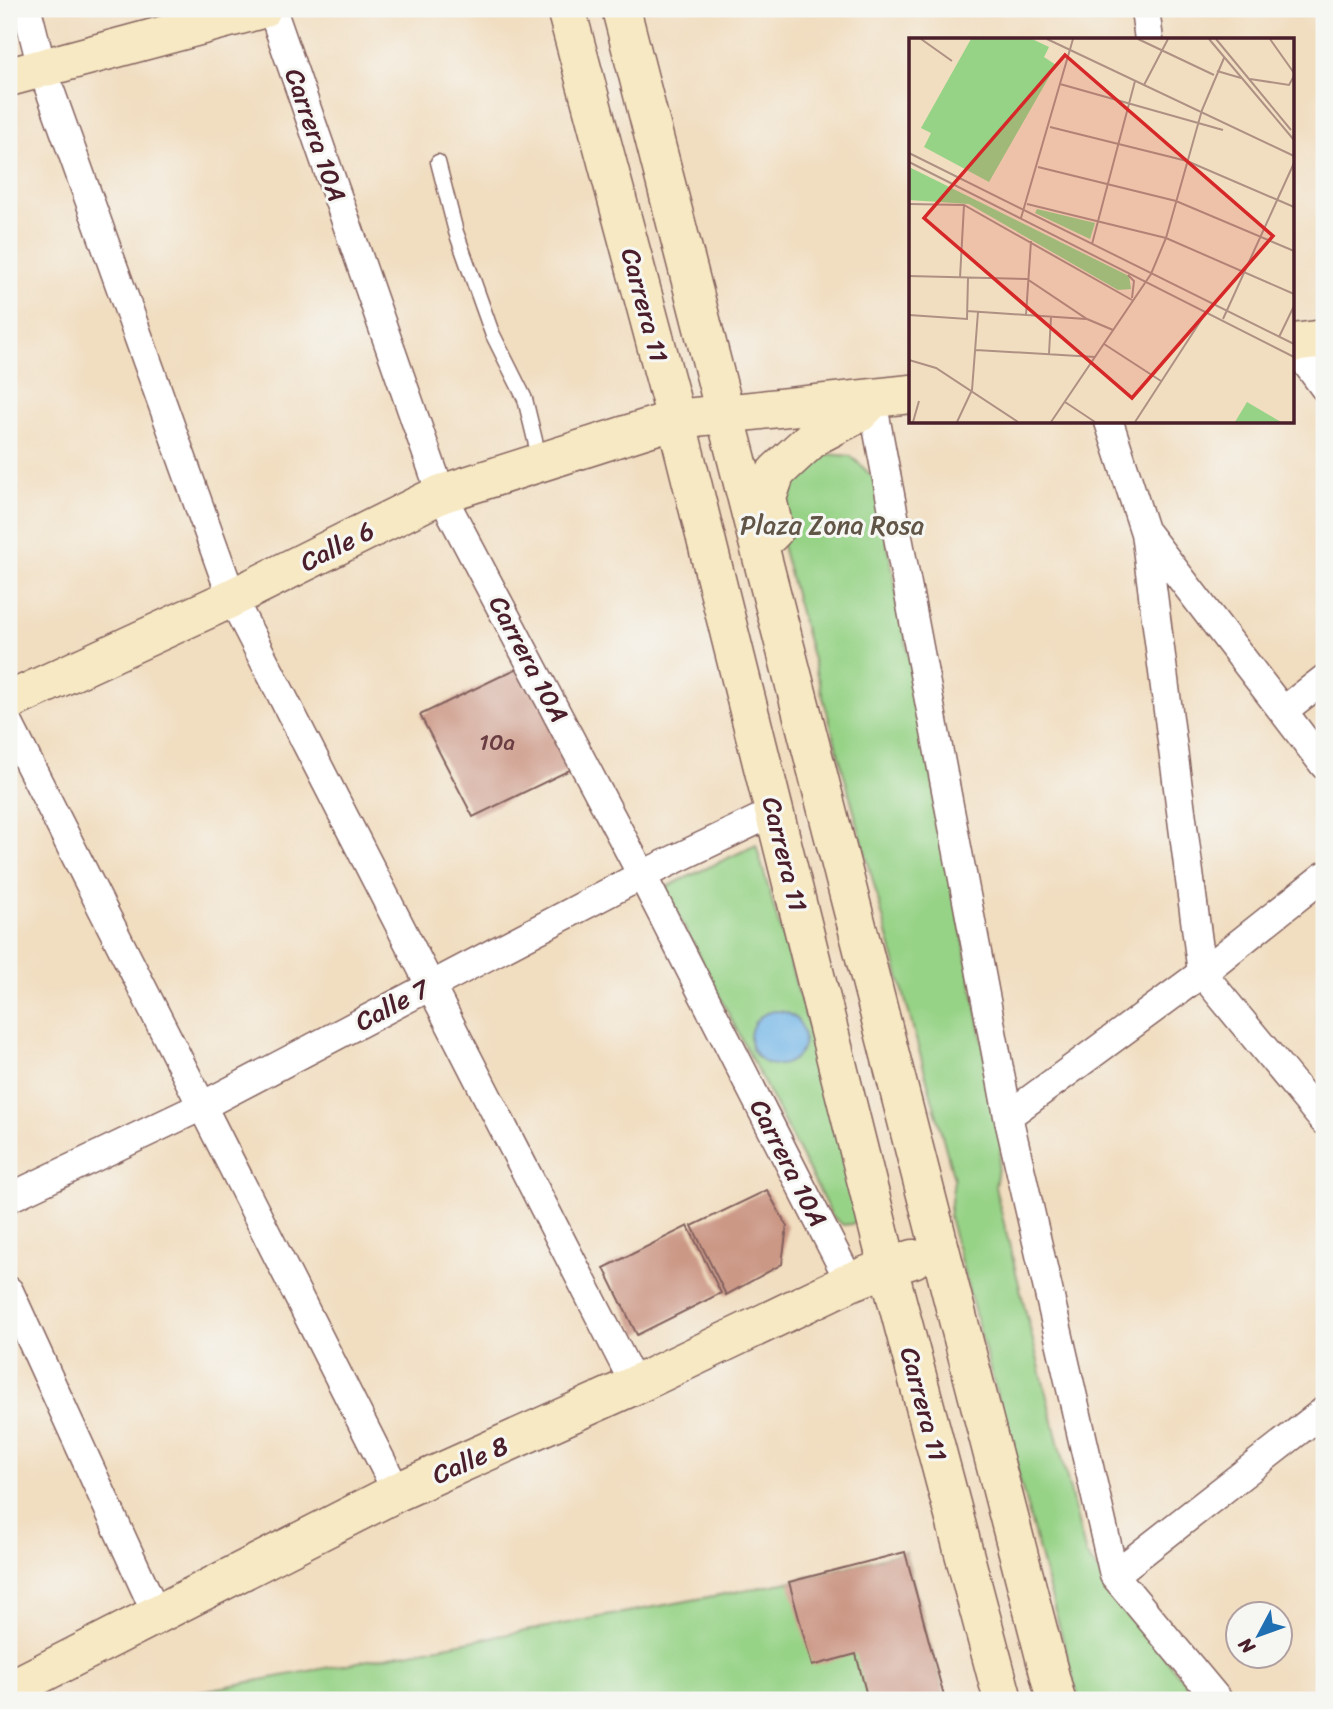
<svg xmlns="http://www.w3.org/2000/svg" width="1333" height="1709" font-family="Sriracha,sans-serif">
  <style>
    .green { fill: #97d387; stroke: #707959; stroke-width: 2 }
    .water { fill: #72b5e7; stroke: #5e6a89; stroke-width: 2 }
    .building { fill: #cc9886 }
    .lines { fill: none; stroke-linecap: round; stroke-linejoin: round }
    .lane-casing { stroke: #84625f; stroke-width: 17 }
    .street-casing { stroke: #84625f; stroke-width: 31 }
    .secondary-casing { stroke: #84625f; stroke-width: 41 }
    .lane { stroke: #fff; stroke-width: 14 }
    .street { stroke: #fff; stroke-width: 28 }
    .secondary { stroke: #f7e9c3; stroke-width: 38 }
    .labels { text-anchor: middle; dominant-baseline: central; stroke-width: 6; stroke-linejoin: round; paint-order: stroke }
    .number-label { font-size: 23px; fill: #6a3d42 }
    .street-label { font-size: 26px; fill: #4a1f2b; stroke: #f6f6f2 }
    .park-label { font-size: 26px; fill: #615547; stroke: #f6f6f2 }
    .inset-road { fill: none; stroke: #ae9184; stroke-width: 2 }
    .view { fill: #d62828; fill-opacity: 0.15; stroke: #d62828; stroke-width: 3.5 }
    .inset-edge { fill: none; stroke: #4a1f2b; stroke-width: 3.5 }
  </style>
  <rect width="100%" height="100%" fill="#f6f6f2"/>
  <filter id="ink" filterUnits="userSpaceOnUse"><feTurbulence type="fractalNoise" baseFrequency=".0143" numOctaves="2"/><feDisplacementMap in="SourceGraphic" scale="14" xChannelSelector="R" yChannelSelector="G"/><feConvolveMatrix kernelMatrix="1 2 1 2 8 2 1 2 1" color-interpolation-filters="sRGB"/></filter>
  <filter id="wash" filterUnits="userSpaceOnUse"><feTurbulence type="fractalNoise" baseFrequency=".00686" numOctaves="4" result="noise"/><feDisplacementMap in="SourceGraphic" scale="28" xChannelSelector="R" yChannelSelector="G"/><feGaussianBlur stdDeviation="1.57" result="paint"/><feColorMatrix in="noise" values="0 0 0 0 0 0 0 0 0 0 0 0 0 0 0 0 0 1.4 0 .05"/><feComposite in="paint" operator="in"/></filter>
  <g filter="url(#wash)">
    <rect width="100%" height="100%" fill="#f1ddbf"/>
    <path class="green" d="M 826,454 L 851,456 L 875,479 L 1002,1142 L 995,1187 L 1086,1555 L 1198,1700 L 1079,1700 L 949,1217 L 954,1179 L 773,513 L 801,465 Z
      M 756,845 L 860,1205 L 860,1217 L 852,1224 L 843,1225 L 832,1216 L 664,888 Z
      M 905,1552 L 945,1700 L 153,1700 L 789,1582 Z"/>
    <path class="water" d="M750 1038a27 27 0 1 1 54 0a27 27 0 1 1-54 0Z"/>
    <g id="blocks">
      <path class="building" d="M 522,666 L 574,768 L 473,817 L 420,715 Z
        M 767,1190 L 787,1226 L 782,1264 L 726,1295 L 692,1226 Z
        M 688,1226 L 721,1293 L 637,1335 L 604,1268 Z
        M 905,1552 L 945,1700 L 868,1700 L 856,1654 L 812,1666 L 789,1582 Z"/>
    </g>
  </g>
  <g filter="url(#ink)">
    <use href="#blocks" fill-opacity="0" stroke="#84625f" stroke-width="2"/>
    <g class="lines">
      <g class="lane-casing">
        <path id="lane" d="M 438,162 L 456,232 L 492,333 L 525,399 L 540,461"/>
      </g>
      <g class="street-casing">
        <path id="street" d="M 27,9 L 42,68 L 232,598 L 635,1385
          M 272,9 L 441,494 L 642,875 L 850,1282
          M 1145,9 L 1149,40
          M 1293,345 L 1324,387
          M 872,400 L 1008,1116 L 1114,1575 L 1218,1700
          M 1109,422 L 1145,533 L 1202,973 L 1324,1121
          M 1147,534 L 1324,765
          M 1283,711 L 1324,679
          M 9,724 L 397,1492
          M 1008,1116 L 1202,973 L 1324,876
          M 9,1198 L 202,1106 L 642,875 L 774,812
          M 9,1291 L 157,1615
          M 1114,1575 L 1324,1411"/>
      </g>
      <g class="secondary-casing">
        <path id="secondary" d="M 566,9 L 676,419 L 888,1267 L 1003,1700
          M 621,9 L 1056,1700
          M 9,77 L 262,9
          M 1293,343 L 1324,339
          M 769,535 L 774,530 L 767,498 L 776,472 L 815,436 L 859,413 L 867,405
          M 9,701 L 232,598 L 441,494 L 676,419 L 911,394
          M 9,1690 L 397,1492 L 635,1385 L 850,1282 L 888,1267 L 913,1259"/>
      </g>
      <use href="#lane" class="lane"/>
      <use href="#street" class="street"/>
      <use href="#secondary" class="secondary"/>
    </g>
  </g>
  <g class="labels">
    <g class="number-label">
      <text x="497" y="742">10a</text>
    </g>
    <g class="street-label">
      <text transform="translate(316 135) rotate(71)">Carrera 10A</text>
      <text transform="translate(645 305) rotate(75)">Carrera 11</text>
      <text transform="translate(337 546) rotate(-27)">Calle 6</text>
      <text transform="translate(529 659) rotate(62)">Carrera 10A</text>
      <text transform="translate(785 854) rotate(76)">Carrera 11</text>
      <text transform="translate(392 1005) rotate(-28)">Calle 7</text>
      <text transform="translate(789 1163) rotate(63)">Carrera 10A</text>
      <text transform="translate(924 1404) rotate(75)">Carrera 11</text>
      <text transform="translate(470 1460) rotate(-24)">Calle 8</text>
    </g>
    <g class="park-label">
      <text x="832" y="525">Plaza Zona Rosa</text>
    </g>
  </g>
  <g transform="translate(909 38)">
    <rect width="385" height="385" fill="#f1ddbf"/>
    <path d="M 62,1 L 123,1 L 140,9 L 135,19 L 147,27 L 80,144 L 15,109 L 22,95 L 12,90 ZM 0,129 L 220,238 L 222,251 L 209,252 L 60,166 L 0,162 ZM 128,171 L 186,185 L 181,201 L 126,175 ZM 338,364 L 372,384 L 326,384 Z" fill="#97d387"/>
    <path class="inset-road" d="M 12,1 L 43,23M 138,1 L 385,118M 229,1 L 305,37M 300,1 L 385,102M 307,1 L 382,92M 361,1 L 385,35M 308,33 L 332,40M 341,41 L 380,47 L 385,38M 151,46 L 314,92M 235,47 L 259,1M 141,89 L 278,123 L 385,169M 0,115 L 385,306M 0,124 L 385,319M 129,129 L 267,163 L 385,213M 0,166 L 55,167 L 223,262M 118,166 L 257,200 L 385,256M 112,180 L 164,1M 183,206 L 226,43M 219,237 L 225,243 L 223,260M 0,238 L 118,241 L 178,281 L 204,292M 51,240 L 55,167M 58,273 L 177,281M 0,277 L 58,281 L 59,240M 117,277 L 122,203M 314,281 L 385,125M 370,299 L 385,268M 195,306 L 252,343M 67,312 L 186,319M 140,316 L 142,279M 0,322 L 27,330 L 109,384M 156,364 L 186,384M 4,384 L 10,363M 48,384 L 63,352 L 69,274M 142,384 L 242,236 L 257,200 L 293,72 L 315,20M 226,384 L 298,273"/>
    <path class="view" d="M 156,17 L 364,198 L 223,360 L 15,180 Z"/>
    <rect width="385" height="385" class="inset-edge"/>
  </g>
  <rect width="1333" height="1709" fill="none" stroke="#f6f6f2" stroke-width="35"/>
  <g transform="translate(1259 1635) rotate(229)"><circle r="33" fill="#f6f6f2" stroke="#b1a0a2" stroke-width="2"/>
  <path d="M0-5L12 26L0 18L-12 26Z" fill="#1f6fb2"/>
  <text y="-10" font-size="19" font-weight="bold" text-anchor="middle" fill="#4a1f2b">N</text>
  </g>
</svg>
